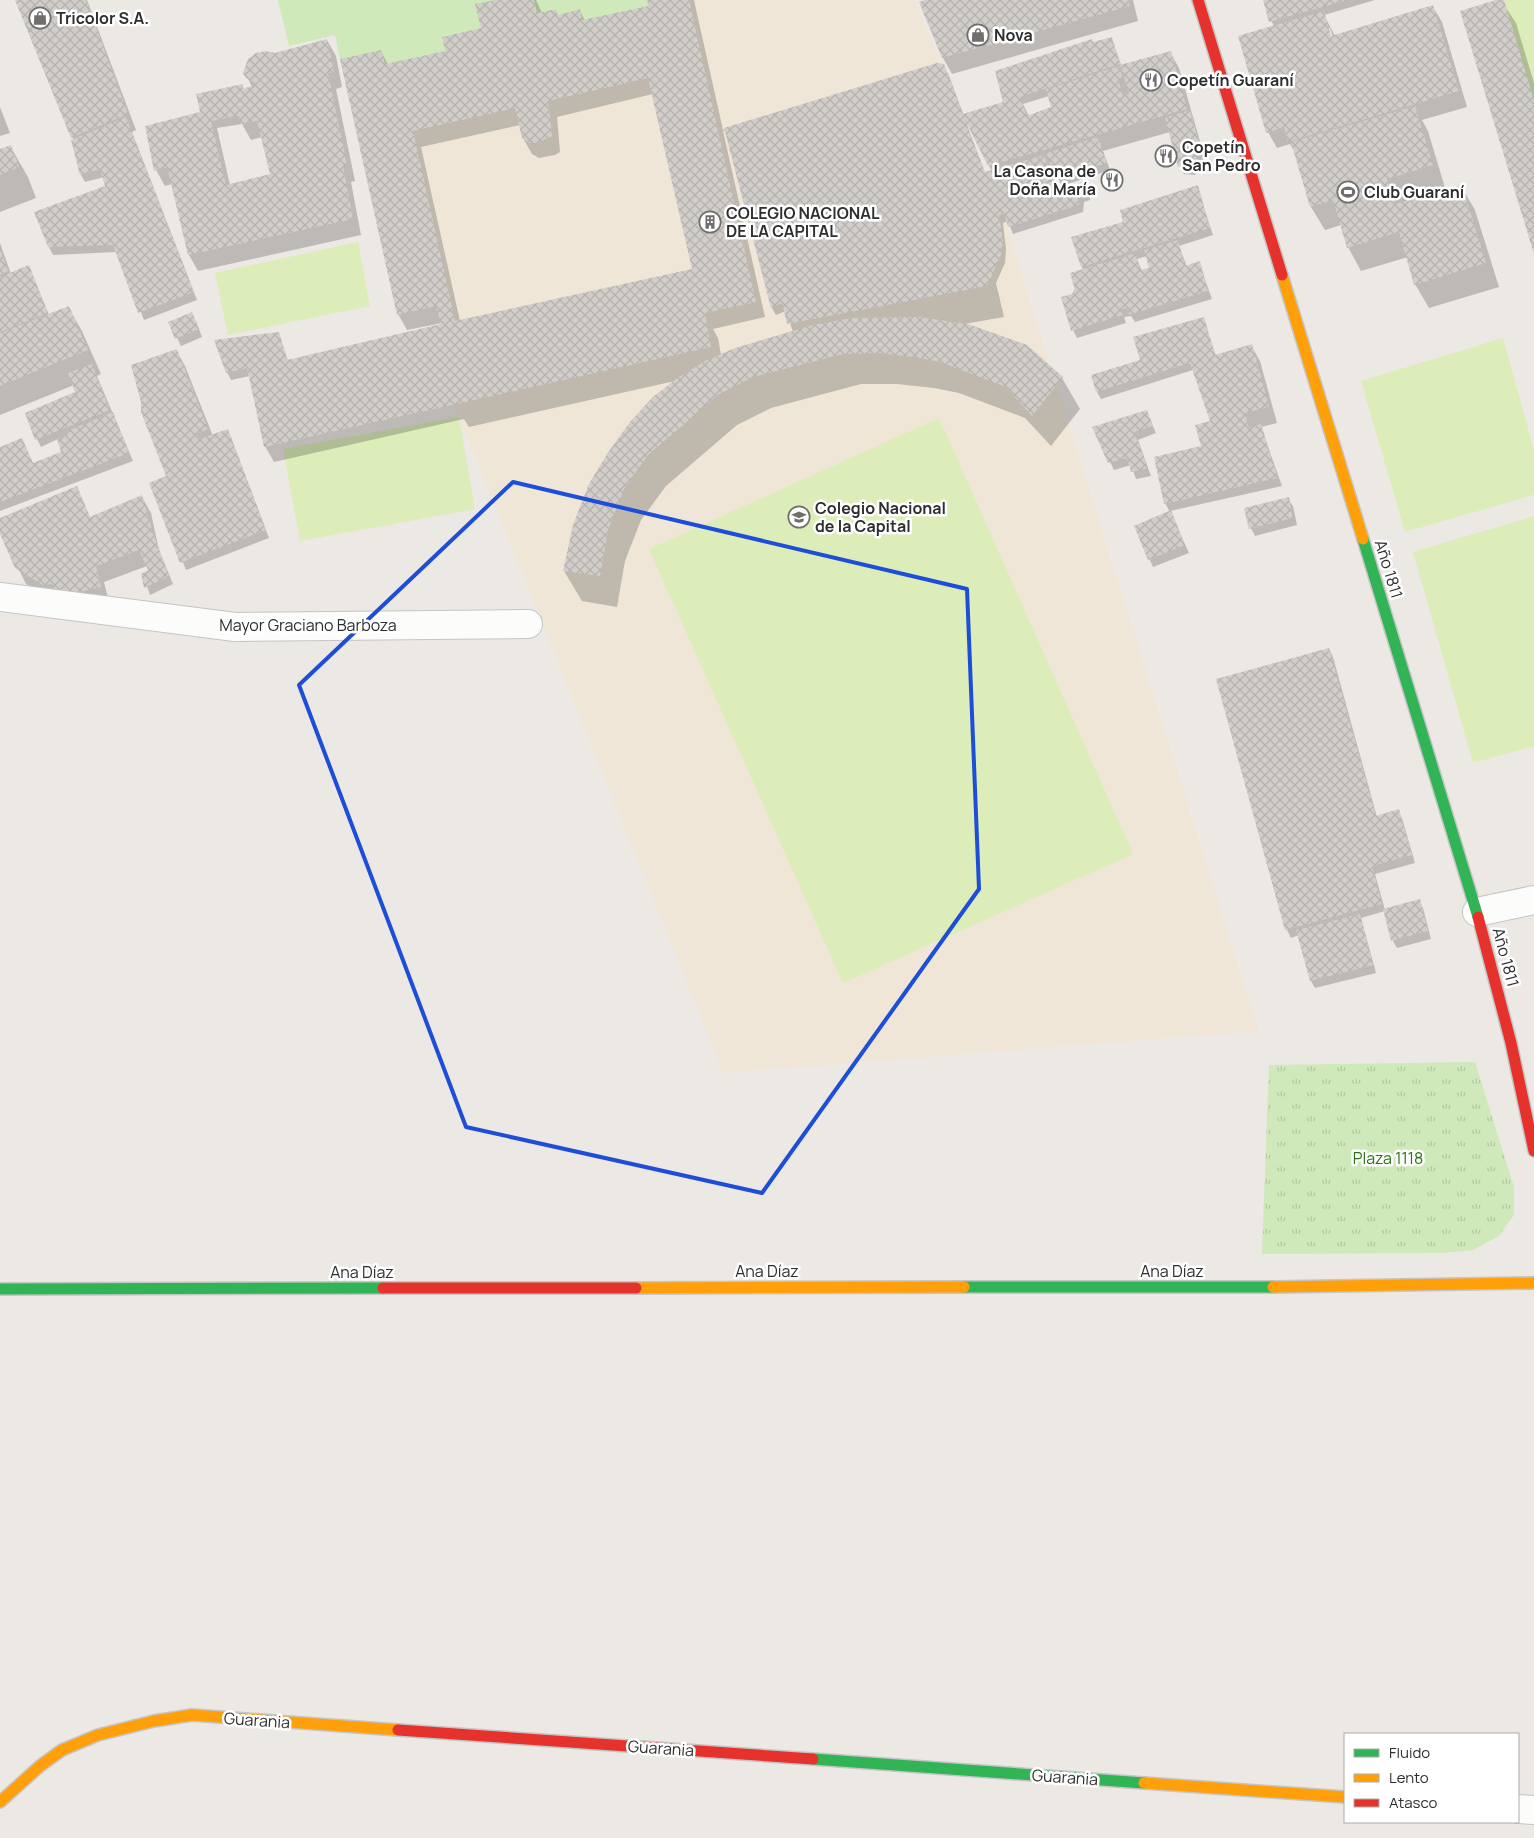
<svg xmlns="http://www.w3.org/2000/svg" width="1534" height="1838" font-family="Manrope,sans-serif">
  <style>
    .education { fill: #efe6d8 }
    .grass { fill: url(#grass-tufts) }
    .garden { fill: #cfe9bb }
    .pitch { fill: #dcedb9 }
    .shadow { fill: #0003; fill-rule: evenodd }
    .building { fill: url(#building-cross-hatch); fill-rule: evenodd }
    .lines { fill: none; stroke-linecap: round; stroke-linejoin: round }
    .street-casing { stroke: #c6c5c5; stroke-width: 30 }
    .fast-casing { stroke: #c6c5c5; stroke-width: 14 }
    .slow-casing { stroke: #c6c5c5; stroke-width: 14 }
    .jam-casing { stroke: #c6c5c5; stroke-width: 14 }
    .street { stroke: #fcfcfb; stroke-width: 28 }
    .fast { stroke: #30b455; stroke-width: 11 }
    .slow { stroke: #ff9f0a; stroke-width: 11 }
    .jam { stroke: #e5322d; stroke-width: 11 }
    .marked { fill: none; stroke: #1d4ed8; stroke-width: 4; stroke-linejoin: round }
    .labels { text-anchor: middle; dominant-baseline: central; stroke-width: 5; stroke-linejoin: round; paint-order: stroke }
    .poi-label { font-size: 16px; font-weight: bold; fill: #2e2e2e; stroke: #fff; text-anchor: start }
    .street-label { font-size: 16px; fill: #2e2e2e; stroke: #fff }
    .park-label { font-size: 16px; fill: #2d7316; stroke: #fff }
  </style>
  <defs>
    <pattern id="grass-tufts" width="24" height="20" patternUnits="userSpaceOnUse" patternTransform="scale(1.25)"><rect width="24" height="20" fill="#cfe9bb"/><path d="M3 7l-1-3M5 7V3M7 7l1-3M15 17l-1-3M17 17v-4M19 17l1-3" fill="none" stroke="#b2c8a1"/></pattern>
    <pattern id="building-cross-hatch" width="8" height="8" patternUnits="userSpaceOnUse" patternTransform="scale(1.25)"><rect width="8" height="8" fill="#d1ceca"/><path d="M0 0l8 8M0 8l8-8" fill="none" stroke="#b4b1ae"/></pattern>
  </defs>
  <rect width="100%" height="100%" fill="#ece8e4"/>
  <path class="education" d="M 329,0 L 915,0 L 1000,205 L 1259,1031 L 723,1073 L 454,404 L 436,307 L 397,315 Z"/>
  <path class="grass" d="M 1475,1062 L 1514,1187 L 1514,1215 L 1499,1236 L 1473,1250 L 1444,1253 L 1262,1254 L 1269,1065 Z"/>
  <path class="garden" d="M 278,0 L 495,0 L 481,28 L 442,37 L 445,51 L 385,64 L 381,50 L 340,59 L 335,35 L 289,46 Z
    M 534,0 L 647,0 L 648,6 L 582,20 L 580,9 L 558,15 L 556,9 L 537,13 Z"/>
  <path class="pitch" d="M 1504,0 L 1534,0 L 1534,101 Z
    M 358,242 L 370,306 L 228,335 L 215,273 Z
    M 1503,338 L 1534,450 L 1534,495 L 1405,532 L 1361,381 Z
    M 459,417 L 475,509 L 300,541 L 283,449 Z
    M 939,418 L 1133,854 L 843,983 L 649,549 Z
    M 1534,516 L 1534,746 L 1473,763 L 1413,552 Z"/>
  <path class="shadow" d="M 16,0 L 87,0 L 136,130 L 132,132 L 197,300 L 144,320 L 117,252 L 53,255 L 49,247 L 107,187 L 104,177 L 85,182 L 81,175 L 74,141 Z
    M 501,0 L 536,0 L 542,13 L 559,16 L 580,11 L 585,21 L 649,7 L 648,0 L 694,0 L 723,130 L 948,73 L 964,116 L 1004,103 L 1093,43 L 1111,38 L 1122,67 L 1170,52 L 1179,68 L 1205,159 L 1195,175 L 1184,174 L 1180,166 L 1170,132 L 1103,151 L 1110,170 L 1062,186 L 1052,166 L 1049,167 L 1059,192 L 1085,183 L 1090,190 L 1090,200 L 1084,202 L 1083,212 L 1013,234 L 1008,221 L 1003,223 L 1006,249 L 1005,263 L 996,283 L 1004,317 L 964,324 L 1062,378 L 1080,409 L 1051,446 L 1025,418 L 959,393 L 934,388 L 897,384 L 861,384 L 771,408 L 737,425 L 666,486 L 641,520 L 625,561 L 617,607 L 582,601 L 564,571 L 675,381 L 469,427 L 464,419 L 274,462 L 265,446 L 250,376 L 231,380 L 227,372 L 279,334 L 288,361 L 443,330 L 442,323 L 407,330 L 398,314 L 381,51 L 388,65 L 446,52 L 483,29 ZM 653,94 L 694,275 L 460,321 L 421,147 L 520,125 L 523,138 L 532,154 L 539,158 L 555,155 L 560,152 L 557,117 ZM 1049,96 L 1053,108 L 1029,116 L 1023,104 ZM 969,124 L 989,166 L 992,171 L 985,173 L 967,125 ZM 723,131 L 726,131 L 772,308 L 776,315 L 786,311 L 793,332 L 721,355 L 718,338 L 713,329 L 765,317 Z
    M 930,0 L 1133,0 L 1138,21 L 952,74 L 943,58 L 920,3 Z
    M 1264,0 L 1375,0 L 1324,15 L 1335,36 L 1433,7 L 1442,22 L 1467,107 L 1422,120 L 1428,131 L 1446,191 L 1461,186 L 1475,210 L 1499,287 L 1429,308 L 1415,284 L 1408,257 L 1361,271 L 1348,247 L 1341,225 L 1325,230 L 1311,207 L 1296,154 L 1290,144 L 1277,148 L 1268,132 L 1274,27 ZM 1328,28 L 1330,28 L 1334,41 L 1332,42 Z
    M 1501,0 L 1516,23 L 1534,83 L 1534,251 Z
    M 327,40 L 336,56 L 342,87 L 336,89 L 355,181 L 351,182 L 361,235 L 198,271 L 189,255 L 172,184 L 165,186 L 156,170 L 202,113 L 242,85 L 244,90 L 252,87 L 245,72 L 276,54 ZM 242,124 L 251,140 L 262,137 L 271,175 L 230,185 L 217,128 Z
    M 0,107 L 10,133 L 0,136 Z
    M 10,146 L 28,177 L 36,198 L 0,212 L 0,151 Z
    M 1197,187 L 1213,235 L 1179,246 L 1187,267 L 1199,263 L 1212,299 L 1135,322 L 1131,316 L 1124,317 L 1126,323 L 1077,338 L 1073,330 L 1072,295 L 1083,270 L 1073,238 L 1125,222 ZM 1147,256 L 1151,269 L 1142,271 L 1137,259 Z
    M 0,243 L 11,274 L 29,267 L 49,315 L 68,307 L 82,331 L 101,374 L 97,376 L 133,461 L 0,511 L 0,448 L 22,439 L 33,464 L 63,453 L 58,439 L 41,447 L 37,439 L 77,393 L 74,385 L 0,415 Z
    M 1203,318 L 1216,356 L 1251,345 L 1260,361 L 1277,423 L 1261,427 L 1282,486 L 1170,511 L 1189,553 L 1153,567 L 1135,527 L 1170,512 L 1165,503 L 1202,447 L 1212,422 L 1193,370 L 1101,399 L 1097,392 Z
    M 196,321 L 202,337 L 181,346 L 170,323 Z
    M 176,350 L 185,366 L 213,436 L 227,430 L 231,438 L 269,538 L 186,570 L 151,483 L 167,477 Z
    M 1146,411 L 1156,433 L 1138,440 L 1151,476 L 1136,479 L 1131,465 L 1114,470 L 1094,428 Z
    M 77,488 L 90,518 L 142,497 L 151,513 L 159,550 L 173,584 L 150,595 L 143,574 L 149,571 L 147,566 L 104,582 L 109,602 L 53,600 L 26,584 L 0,531 L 0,519 Z
    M 1288,499 L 1293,506 L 1297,525 L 1255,536 L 1251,528 Z
    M 1329,649 L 1333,657 L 1377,817 L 1398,811 L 1402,818 L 1415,863 L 1375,874 L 1385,910 L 1419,901 L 1423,908 L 1431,939 L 1397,948 L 1393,941 L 1385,911 L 1361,918 L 1376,973 L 1315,988 L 1311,981 L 1299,935 L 1291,938 L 1287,930 L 1217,680 Z"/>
  <path class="building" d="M 15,0 L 86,0 L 128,114 L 71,138 Z
    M 495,0 L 534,0 L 537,13 L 556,9 L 558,15 L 580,9 L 582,20 L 648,6 L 647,0 L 689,0 L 756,302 L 705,313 L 711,347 L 264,447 L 247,368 L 226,373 L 214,340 L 279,332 L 287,360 L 441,324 L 436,306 L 397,315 L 340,59 L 381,50 L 385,64 L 445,51 L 442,37 L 481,28 L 475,4 ZM 648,78 L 692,269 L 455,321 L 413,131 L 515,108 L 522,138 L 529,143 L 536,143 L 552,136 L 548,101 Z
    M 925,0 L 1128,0 L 1130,6 L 942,58 L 919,2 Z
    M 1263,0 L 1344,0 L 1344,1 L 1269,22 Z
    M 1496,0 L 1504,0 L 1534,101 L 1534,254 L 1460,11 Z
    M 1433,5 L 1459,91 L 1288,142 L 1284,127 L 1266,133 L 1238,36 L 1324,11 L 1331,36 Z
    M 1112,37 L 1120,64 L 1020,97 L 1027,116 L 1051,107 L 1046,89 L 1119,66 L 1123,78 L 1118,79 L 1123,96 L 1129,94 L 1120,65 L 1171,51 L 1187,109 L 988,166 L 964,118 L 985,172 L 1044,155 L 1058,191 L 1086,181 L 1086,193 L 1080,195 L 1079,205 L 1008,227 L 1004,213 L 999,215 L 1003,240 L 1001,255 L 987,286 L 787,324 L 782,303 L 771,308 L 724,128 L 937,63 L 944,64 L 963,114 L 1003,102 L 995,71 L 1092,39 L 1093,42 Z
    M 327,39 L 334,72 L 328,73 L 347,165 L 343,166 L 353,219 L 188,255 L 167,167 L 154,171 L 145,126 L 200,112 L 196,94 L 243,84 L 243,89 L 257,84 L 246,78 L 243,73 L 248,59 L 256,53 L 266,51 L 275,53 ZM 239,116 L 241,124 L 257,121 L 270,174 L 226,185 L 211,121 Z
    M 1415,106 L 1433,165 L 1387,179 L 1395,204 L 1462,185 L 1486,263 L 1414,285 L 1399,232 L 1347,248 L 1333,200 L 1310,207 L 1291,142 Z
    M 1190,110 L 1201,151 L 1190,168 L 1178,167 L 1165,118 Z
    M 126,117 L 194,292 L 138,313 L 113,245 L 48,247 L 34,212 L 105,186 L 100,169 L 80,175 L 71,140 Z
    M 1098,137 L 1107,163 L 1056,179 L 1046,153 Z
    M 11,145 L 19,167 L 0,175 L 0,149 Z
    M 1198,185 L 1210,228 L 1081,267 L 1071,237 L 1123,222 L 1120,210 Z
    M 1178,240 L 1185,266 L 1200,261 L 1208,291 L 1129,315 L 1127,308 L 1121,310 L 1123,315 L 1071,331 L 1061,297 L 1072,294 L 1075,290 L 1070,273 L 1135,253 L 1140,270 L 1149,268 L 1144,250 Z
    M 0,249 L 8,271 L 0,275 Z
    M 29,265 L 48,313 L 0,332 L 0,277 Z
    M 69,306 L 88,350 L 0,386 L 0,333 Z
    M 192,312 L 199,329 L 175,339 L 168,322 Z
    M 919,317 L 968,324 L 1027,345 L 1063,377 L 1032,416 L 1006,387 L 940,362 L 915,357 L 878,353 L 843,354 L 753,377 L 719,394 L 648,455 L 624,489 L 608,530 L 600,576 L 563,571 L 573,525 L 589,484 L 607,454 L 630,422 L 653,397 L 676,379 L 707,360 L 735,348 L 813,325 L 852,318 Z
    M 1204,317 L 1215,355 L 1252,344 L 1269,407 L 1245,413 L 1249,428 L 1261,424 L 1278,478 L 1164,504 L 1154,457 L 1201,446 L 1195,425 L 1210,421 L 1190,363 L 1096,392 L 1091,375 L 1140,360 L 1133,337 Z
    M 177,349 L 208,429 L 197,434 L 199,439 L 228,429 L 266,530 L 180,563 L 149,483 L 166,476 L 141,412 L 141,402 L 131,365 Z
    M 92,364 L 110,410 L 35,440 L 25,413 L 75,392 L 68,373 Z
    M 1147,410 L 1153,426 L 1134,432 L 1148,468 L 1131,472 L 1127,458 L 1108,463 L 1092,427 Z
    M 113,412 L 129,453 L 0,502 L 0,447 L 22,438 L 33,463 L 61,452 L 57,439 L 68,435 L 67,431 Z
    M 77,486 L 90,517 L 142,495 L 153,533 L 169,576 L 144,588 L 141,574 L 148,570 L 139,550 L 96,566 L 101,587 L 57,597 L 52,584 L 43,585 L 15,568 L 0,534 L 0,518 Z
    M 1289,497 L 1293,518 L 1249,529 L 1244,508 Z
    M 1171,510 L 1185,545 L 1148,560 L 1134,526 Z
    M 1329,648 L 1376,816 L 1399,809 L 1412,855 L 1372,866 L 1382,904 L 1285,930 L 1216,679 Z
    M 1420,899 L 1428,931 L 1391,941 L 1383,909 Z
    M 1360,914 L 1373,965 L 1310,981 L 1296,930 Z"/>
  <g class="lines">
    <g class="street-casing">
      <path id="street" d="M 0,597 L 235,627 L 528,624
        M 1477,912 L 1534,900
        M 1518,1809 L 1534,1810"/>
    </g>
    <g class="fast-casing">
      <path id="fast" d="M 1363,539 L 1478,917
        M 964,1287 L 1273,1287
        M 0,1289 L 383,1288
        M 813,1759 L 1144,1783"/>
    </g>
    <g class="slow-casing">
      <path id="slow" d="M 1282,275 L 1363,539
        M 1273,1287 L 1534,1283
        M 636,1288 L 964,1287
        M 1144,1783 L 1345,1797
        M 0,1802 L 40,1766 L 62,1750 L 98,1735 L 154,1721 L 192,1715 L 398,1730"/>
    </g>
    <g class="jam-casing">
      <path id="jam" d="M 1198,0 L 1282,275
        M 1478,917 L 1511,1043 L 1534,1151
        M 383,1288 L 636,1288
        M 398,1730 L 813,1759"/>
    </g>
    <use href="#street" class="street"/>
    <use href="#fast" class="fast"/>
    <use href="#slow" class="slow"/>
    <use href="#jam" class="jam"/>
  </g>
  <path class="marked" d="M 513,482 L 967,589 L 979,889 L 762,1193 L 466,1127 L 299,685 Z"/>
  <defs>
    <g id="shop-ring" transform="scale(1.125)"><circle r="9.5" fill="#fff" stroke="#706f6e" stroke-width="1.5"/><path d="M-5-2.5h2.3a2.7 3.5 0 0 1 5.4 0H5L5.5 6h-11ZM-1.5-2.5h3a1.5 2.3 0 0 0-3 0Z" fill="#706f6e"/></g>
    <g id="restaurant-ring" transform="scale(1.125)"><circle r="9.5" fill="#fff" stroke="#706f6e" stroke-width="1.5"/><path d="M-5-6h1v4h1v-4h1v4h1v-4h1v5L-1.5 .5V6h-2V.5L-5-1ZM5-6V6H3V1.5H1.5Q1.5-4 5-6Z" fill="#706f6e"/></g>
    <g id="stadium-ring" transform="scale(1.125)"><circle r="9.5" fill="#fff" stroke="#706f6e" stroke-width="1.5"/><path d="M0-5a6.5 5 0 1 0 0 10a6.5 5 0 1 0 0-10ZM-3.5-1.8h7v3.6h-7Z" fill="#706f6e"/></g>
    <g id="building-ring" transform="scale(1.125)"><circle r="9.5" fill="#fff" stroke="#706f6e" stroke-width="1.5"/><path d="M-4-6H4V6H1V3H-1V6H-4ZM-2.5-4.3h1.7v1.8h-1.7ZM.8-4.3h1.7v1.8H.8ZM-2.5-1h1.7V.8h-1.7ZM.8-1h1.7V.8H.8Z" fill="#706f6e"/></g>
    <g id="school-ring" transform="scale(1.125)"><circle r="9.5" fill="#fff" stroke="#706f6e" stroke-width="1.5"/><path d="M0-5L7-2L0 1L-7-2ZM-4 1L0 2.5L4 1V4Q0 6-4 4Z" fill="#706f6e"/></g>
  </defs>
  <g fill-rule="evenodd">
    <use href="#shop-ring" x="40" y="18"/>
    <use href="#shop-ring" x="978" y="35"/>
    <use href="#restaurant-ring" x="1151" y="80"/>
    <use href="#restaurant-ring" x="1166" y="156"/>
    <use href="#restaurant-ring" x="1112" y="180"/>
    <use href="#stadium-ring" x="1348" y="192"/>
    <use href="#building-ring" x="710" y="222"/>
    <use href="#school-ring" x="799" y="517"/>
  </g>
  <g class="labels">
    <g class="poi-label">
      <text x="56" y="18">Tricolor S.A.</text>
      <text x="994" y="35">Nova</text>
      <text x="1167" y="80">Copetín Guaraní</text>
      <text x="1182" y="147">Copetín<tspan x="1182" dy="18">San Pedro</tspan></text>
      <text x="1096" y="171" text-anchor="end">La Casona de<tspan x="1096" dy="18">Doña María</tspan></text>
      <text x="1364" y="192">Club Guaraní</text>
      <text x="726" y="213">COLEGIO NACIONAL<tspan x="726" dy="18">DE LA CAPITAL</tspan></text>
      <text x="815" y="508">Colegio Nacional<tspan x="815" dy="18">de la Capital</tspan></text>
    </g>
    <g class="street-label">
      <text transform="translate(1389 569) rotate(73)">Año 1811</text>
      <text x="308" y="625">Mayor Graciano Barboza</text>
      <text transform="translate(1506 957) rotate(75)">Año 1811</text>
      <text x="767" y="1271">Ana Díaz</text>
      <text x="1172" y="1271">Ana Díaz</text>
      <text x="362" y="1272">Ana Díaz</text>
      <text transform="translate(257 1720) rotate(4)">Guarania</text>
      <text transform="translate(661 1748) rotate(4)">Guarania</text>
      <text transform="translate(1065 1777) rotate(4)">Guarania</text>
    </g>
    <g class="park-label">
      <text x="1388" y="1158">Plaza 1118</text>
    </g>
  </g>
  <rect x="1344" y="1733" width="175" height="90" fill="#ffffff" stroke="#ababab"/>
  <rect x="1354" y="1749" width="25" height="8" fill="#30b455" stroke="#ababab"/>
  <text x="1389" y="1758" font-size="15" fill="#2e2e2e">Fluido</text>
  <rect x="1354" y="1774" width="25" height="8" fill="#ff9f0a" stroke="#ababab"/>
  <text x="1389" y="1783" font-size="15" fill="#2e2e2e">Lento</text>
  <rect x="1354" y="1799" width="25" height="8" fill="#e5322d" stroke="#ababab"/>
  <text x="1389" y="1808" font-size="15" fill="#2e2e2e">Atasco</text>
</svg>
